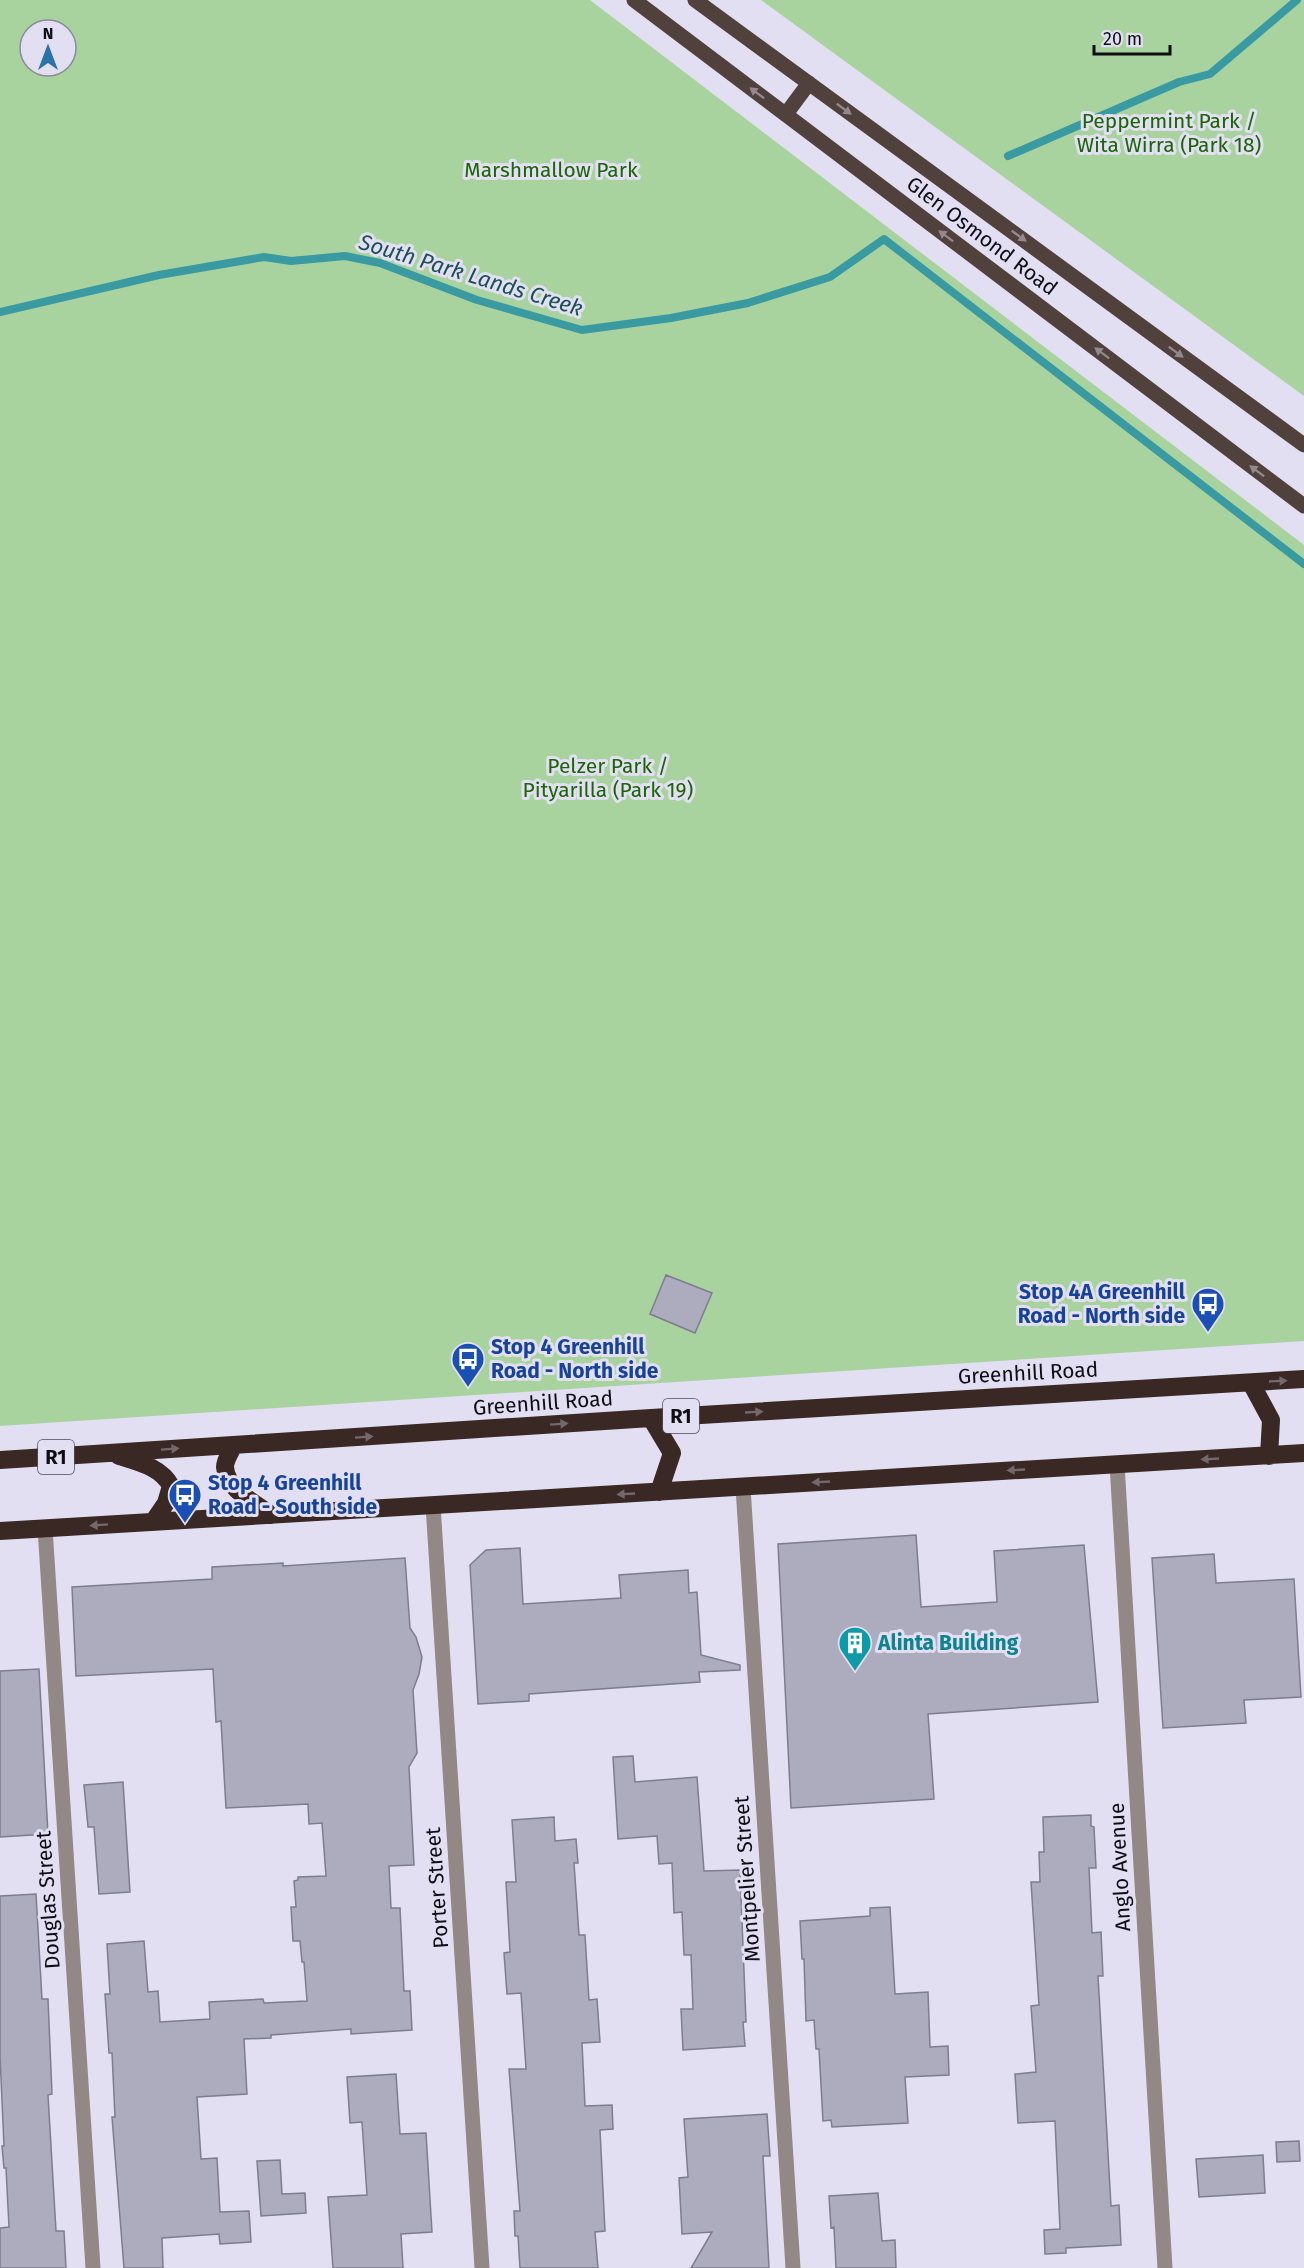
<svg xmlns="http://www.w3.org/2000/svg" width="1304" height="2268" font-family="'Fira Sans',sans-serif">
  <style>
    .green { fill: #a8d39f; fill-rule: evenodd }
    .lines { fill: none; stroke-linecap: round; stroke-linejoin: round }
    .stream { stroke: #399aa1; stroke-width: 8 }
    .building { fill: #adabbe; stroke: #7e7c8e; stroke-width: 1.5 }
    .minor { stroke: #928886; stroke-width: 15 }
    .major { stroke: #50413c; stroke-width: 15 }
    .highway { stroke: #392824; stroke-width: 18 }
    .oneway { fill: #92888e }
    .oneway2 { fill: #74686c }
    .labels { text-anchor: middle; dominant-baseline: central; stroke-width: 6; stroke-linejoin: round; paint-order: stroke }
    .shield { fill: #e3dff3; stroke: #4e4c56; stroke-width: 1.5 }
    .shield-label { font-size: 20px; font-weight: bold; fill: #0e0d13 }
    .park-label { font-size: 21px; fill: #1a6504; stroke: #e3dff3 }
    .street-label { font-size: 21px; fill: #0e0d13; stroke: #e3dff3 }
    .transit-label { font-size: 21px; font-weight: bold; fill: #164399; stroke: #e3dff3; text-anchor: start }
    .culture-label { font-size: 21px; font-weight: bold; fill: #0d838f; stroke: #e3dff3; text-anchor: start }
    .water-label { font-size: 22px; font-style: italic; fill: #1a5155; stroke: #e3dff3 }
  </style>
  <rect width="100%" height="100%" fill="#e3dff3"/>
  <path class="green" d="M 0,0 L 590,0 L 1304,545 L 1304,1341 L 0,1426 ZM 30,30 L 66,30 L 66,66 L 30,66 Z
    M 761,0 L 1304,0 L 1304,396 Z"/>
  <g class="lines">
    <path class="stream" d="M 1008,156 L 1179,82 L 1210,74 L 1297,0
      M 0,312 L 159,275 L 264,257 L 291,261 L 345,256 L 380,263 L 477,300 L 582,330 L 671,318 L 748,303 L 830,277 L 884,239 L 1304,564"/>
  </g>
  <path class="building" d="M 666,1275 L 712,1293 L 695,1333 L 650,1314 Z
    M 916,1535 L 921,1607 L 997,1602 L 994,1551 L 1084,1545 L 1098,1702 L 928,1714 L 934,1799 L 791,1808 L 778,1544 Z
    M 520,1548 L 523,1604 L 621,1598 L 619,1575 L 688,1570 L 689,1593 L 697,1592 L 701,1655 L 740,1665 L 740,1670 L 699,1672 L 700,1682 L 529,1694 L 529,1701 L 478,1704 L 470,1565 L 486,1550 Z
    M 1214,1554 L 1216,1583 L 1294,1579 L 1301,1697 L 1244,1700 L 1246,1723 L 1163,1728 L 1152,1558 Z
    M 405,1558 L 410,1628 L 416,1637 L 422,1657 L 419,1674 L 413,1690 L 417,1753 L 409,1767 L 414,1865 L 389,1866 L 391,1908 L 400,1908 L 404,1991 L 410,1991 L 412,2030 L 351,2034 L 351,2029 L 271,2035 L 271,2038 L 244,2039 L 247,2094 L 197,2097 L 201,2159 L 217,2158 L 220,2212 L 249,2211 L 251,2242 L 220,2244 L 219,2234 L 162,2238 L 163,2268 L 124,2268 L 112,2117 L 115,2117 L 112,2053 L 109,2053 L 105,1994 L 110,1994 L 107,1944 L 144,1941 L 148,1992 L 158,1991 L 160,2022 L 210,2019 L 209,2002 L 263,1999 L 264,2003 L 307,2001 L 304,1962 L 302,1962 L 300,1941 L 293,1941 L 291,1907 L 296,1907 L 294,1881 L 298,1880 L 298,1877 L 326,1876 L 322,1823 L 309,1824 L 308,1804 L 226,1808 L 221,1721 L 216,1722 L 213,1669 L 76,1676 L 72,1587 L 212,1579 L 212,1567 L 283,1563 L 283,1566 Z
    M 39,1669 L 48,1834 L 0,1837 L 0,1671 Z
    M 633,1756 L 635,1782 L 697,1777 L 704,1871 L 740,1870 L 746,2022 L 743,2022 L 745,2046 L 683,2050 L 681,2009 L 693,2009 L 691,1955 L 684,1955 L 682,1912 L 674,1913 L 672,1863 L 659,1864 L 657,1836 L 618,1839 L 613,1757 Z
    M 123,1782 L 130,1892 L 99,1894 L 94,1827 L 88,1827 L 84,1785 Z
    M 1091,1815 L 1091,1826 L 1094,1827 L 1096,1868 L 1089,1868 L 1092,1933 L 1101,1932 L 1103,1976 L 1098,1976 L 1111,2206 L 1119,2205 L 1121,2245 L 1066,2248 L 1066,2253 L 1045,2254 L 1044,2230 L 1060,2229 L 1055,2121 L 1018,2123 L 1015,2074 L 1036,2072 L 1031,2006 L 1039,2005 L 1031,1882 L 1040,1882 L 1039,1852 L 1044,1852 L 1043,1817 Z
    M 554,1817 L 555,1841 L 576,1839 L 578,1863 L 574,1863 L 579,1935 L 585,1935 L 589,2000 L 597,1999 L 600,2042 L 582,2043 L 585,2106 L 612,2105 L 613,2129 L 600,2130 L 605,2231 L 595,2232 L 598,2268 L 520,2268 L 518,2236 L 515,2236 L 514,2211 L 520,2211 L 509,2069 L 526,2069 L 521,1993 L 507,1994 L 504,1953 L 510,1952 L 506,1882 L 516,1882 L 512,1820 Z
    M 36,1894 L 42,1999 L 48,1999 L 52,2094 L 48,2095 L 56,2231 L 64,2231 L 66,2268 L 0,2268 L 0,2228 L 9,2227 L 6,2168 L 4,2168 L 2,2146 L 4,2146 L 0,2056 L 0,1896 Z
    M 890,1907 L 895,1994 L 928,1992 L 930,2047 L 948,2046 L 949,2075 L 905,2077 L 908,2123 L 832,2127 L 831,2120 L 823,2121 L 819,2049 L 816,2049 L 814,2020 L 806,2021 L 804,1959 L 802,1959 L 800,1921 L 870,1916 L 870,1908 Z
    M 396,2074 L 400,2134 L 426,2133 L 432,2232 L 401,2234 L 403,2268 L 333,2268 L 328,2197 L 367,2195 L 362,2122 L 350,2123 L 347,2077 Z
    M 767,2114 L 770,2156 L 763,2156 L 769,2268 L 691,2268 L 712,2232 L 682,2234 L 679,2178 L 688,2177 L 684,2119 Z
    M 1299,2141 L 1300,2161 L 1277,2162 L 1276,2142 Z
    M 1263,2155 L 1265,2193 L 1199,2197 L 1196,2159 Z
    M 280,2160 L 282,2194 L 305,2193 L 306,2213 L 261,2216 L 257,2161 Z
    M 878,2193 L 882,2241 L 895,2240 L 896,2268 L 836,2268 L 834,2227 L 831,2228 L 829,2196 Z"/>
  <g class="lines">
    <path class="minor" d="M 1117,1464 L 1165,2268
      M 743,1487 L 793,2268
      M 433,1505 L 482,2268
      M 45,1528 L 93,2268"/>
    <path class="major" d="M 634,0 L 1304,506
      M 695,0 L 1304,445
      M 786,114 L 809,83"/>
    <path class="highway" d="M 1251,1383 L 1271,1420 L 1269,1456
      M 651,1418 L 672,1453 L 659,1492
      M 234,1445 C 231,1451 225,1460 225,1467 C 226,1489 255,1503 271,1515
      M 119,1456 C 138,1462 161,1467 171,1486 L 166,1503 L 153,1522
      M 0,1460 L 651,1418 L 1304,1379
      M 0,1531 L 1304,1453"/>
  </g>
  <defs><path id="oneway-solid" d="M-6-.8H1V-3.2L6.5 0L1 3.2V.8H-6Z" transform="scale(1.5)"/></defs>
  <g class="oneway">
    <use href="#oneway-solid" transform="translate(757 93) rotate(-143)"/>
    <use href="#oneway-solid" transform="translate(844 109) rotate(36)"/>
    <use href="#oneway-solid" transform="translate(946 236) rotate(-143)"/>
    <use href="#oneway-solid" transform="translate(1019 236) rotate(36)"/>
    <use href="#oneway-solid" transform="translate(1176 352) rotate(36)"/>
    <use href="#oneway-solid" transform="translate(1102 353) rotate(-143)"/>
    <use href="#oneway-solid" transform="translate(1257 471) rotate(-143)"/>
  </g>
  <g class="oneway2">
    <use href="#oneway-solid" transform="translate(1278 1381) rotate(-3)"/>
    <use href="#oneway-solid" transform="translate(754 1412) rotate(-3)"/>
    <use href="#oneway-solid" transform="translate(559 1424) rotate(-4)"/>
    <use href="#oneway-solid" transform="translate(364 1437) rotate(-4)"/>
    <use href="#oneway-solid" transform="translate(170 1449) rotate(-4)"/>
    <use href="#oneway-solid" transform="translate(1210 1459) rotate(177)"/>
    <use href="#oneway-solid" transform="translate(1016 1470) rotate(177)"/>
    <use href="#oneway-solid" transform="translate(821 1482) rotate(177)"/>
    <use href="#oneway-solid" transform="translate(626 1494) rotate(177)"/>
    <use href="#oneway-solid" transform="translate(99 1525) rotate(176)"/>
  </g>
  <defs>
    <g id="bus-pin" transform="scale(1.725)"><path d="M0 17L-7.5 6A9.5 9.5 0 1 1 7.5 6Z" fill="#1a4fb4" stroke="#e3dff3"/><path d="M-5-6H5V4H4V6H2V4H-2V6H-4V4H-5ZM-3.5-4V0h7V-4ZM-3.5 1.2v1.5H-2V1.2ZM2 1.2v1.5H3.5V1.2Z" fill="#fff"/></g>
    <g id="building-pin" transform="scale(1.725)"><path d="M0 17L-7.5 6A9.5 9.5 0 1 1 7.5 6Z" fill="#0f9aa8" stroke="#e3dff3"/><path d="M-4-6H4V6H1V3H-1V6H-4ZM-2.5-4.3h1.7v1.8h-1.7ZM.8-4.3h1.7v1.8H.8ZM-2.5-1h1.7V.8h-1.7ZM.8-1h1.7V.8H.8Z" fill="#fff"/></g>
  </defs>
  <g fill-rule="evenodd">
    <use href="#bus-pin" x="1208" y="1304"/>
    <use href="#bus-pin" x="468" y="1359"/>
    <use href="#bus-pin" x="185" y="1495"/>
    <use href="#building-pin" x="855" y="1643"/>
  </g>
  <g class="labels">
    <g class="shield">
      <rect x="663" y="1399" width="36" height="34" rx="4.5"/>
      <rect x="38" y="1440" width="36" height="34" rx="4.5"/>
    </g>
    <g class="shield-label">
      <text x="681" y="1416">R1</text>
      <text x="56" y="1457">R1</text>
    </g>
    <g class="park-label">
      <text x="1169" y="121">Peppermint Park /<tspan x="1169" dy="24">Wita Wirra (Park 18)</tspan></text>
      <text x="551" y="170">Marshmallow Park</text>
      <text x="608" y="766">Pelzer Park /<tspan x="608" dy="24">Pityarilla (Park 19)</tspan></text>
    </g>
    <g class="street-label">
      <text transform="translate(982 236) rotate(37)">Glen Osmond Road</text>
      <text transform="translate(1028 1373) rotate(-3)">Greenhill Road</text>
      <text transform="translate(543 1403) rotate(-4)">Greenhill Road</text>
      <text transform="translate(1120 1867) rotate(-93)">Anglo Avenue</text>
      <text transform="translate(747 1879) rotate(-94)">Montpelier Street</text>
      <text transform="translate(437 1888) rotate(-94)">Porter Street</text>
      <text transform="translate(48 1900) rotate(-94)">Douglas Street</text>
    </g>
    <g class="transit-label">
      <text x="1185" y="1292" text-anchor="end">Stop 4A Greenhill<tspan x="1185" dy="24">Road - North side</tspan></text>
      <text x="491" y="1347">Stop 4 Greenhill<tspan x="491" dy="24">Road - North side</tspan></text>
      <text x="208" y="1483">Stop 4 Greenhill<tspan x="208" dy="24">Road - South side</tspan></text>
    </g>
    <g class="culture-label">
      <text x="878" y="1643">Alinta Building</text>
    </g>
    <g class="water-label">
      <text transform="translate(471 275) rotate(17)">South Park Lands Creek</text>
    </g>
  </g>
  <g transform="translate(48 48)"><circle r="28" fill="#e3dff3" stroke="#8e8b99" stroke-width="1.5"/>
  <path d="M0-4.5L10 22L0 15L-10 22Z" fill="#2973a6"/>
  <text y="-9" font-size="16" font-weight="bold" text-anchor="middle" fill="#0e0d13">N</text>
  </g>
  <path d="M1094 45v9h76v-9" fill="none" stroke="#0e0d13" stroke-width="3"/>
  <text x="1103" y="45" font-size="18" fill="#0e0d13" stroke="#e3dff3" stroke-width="4.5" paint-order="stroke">20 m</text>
</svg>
